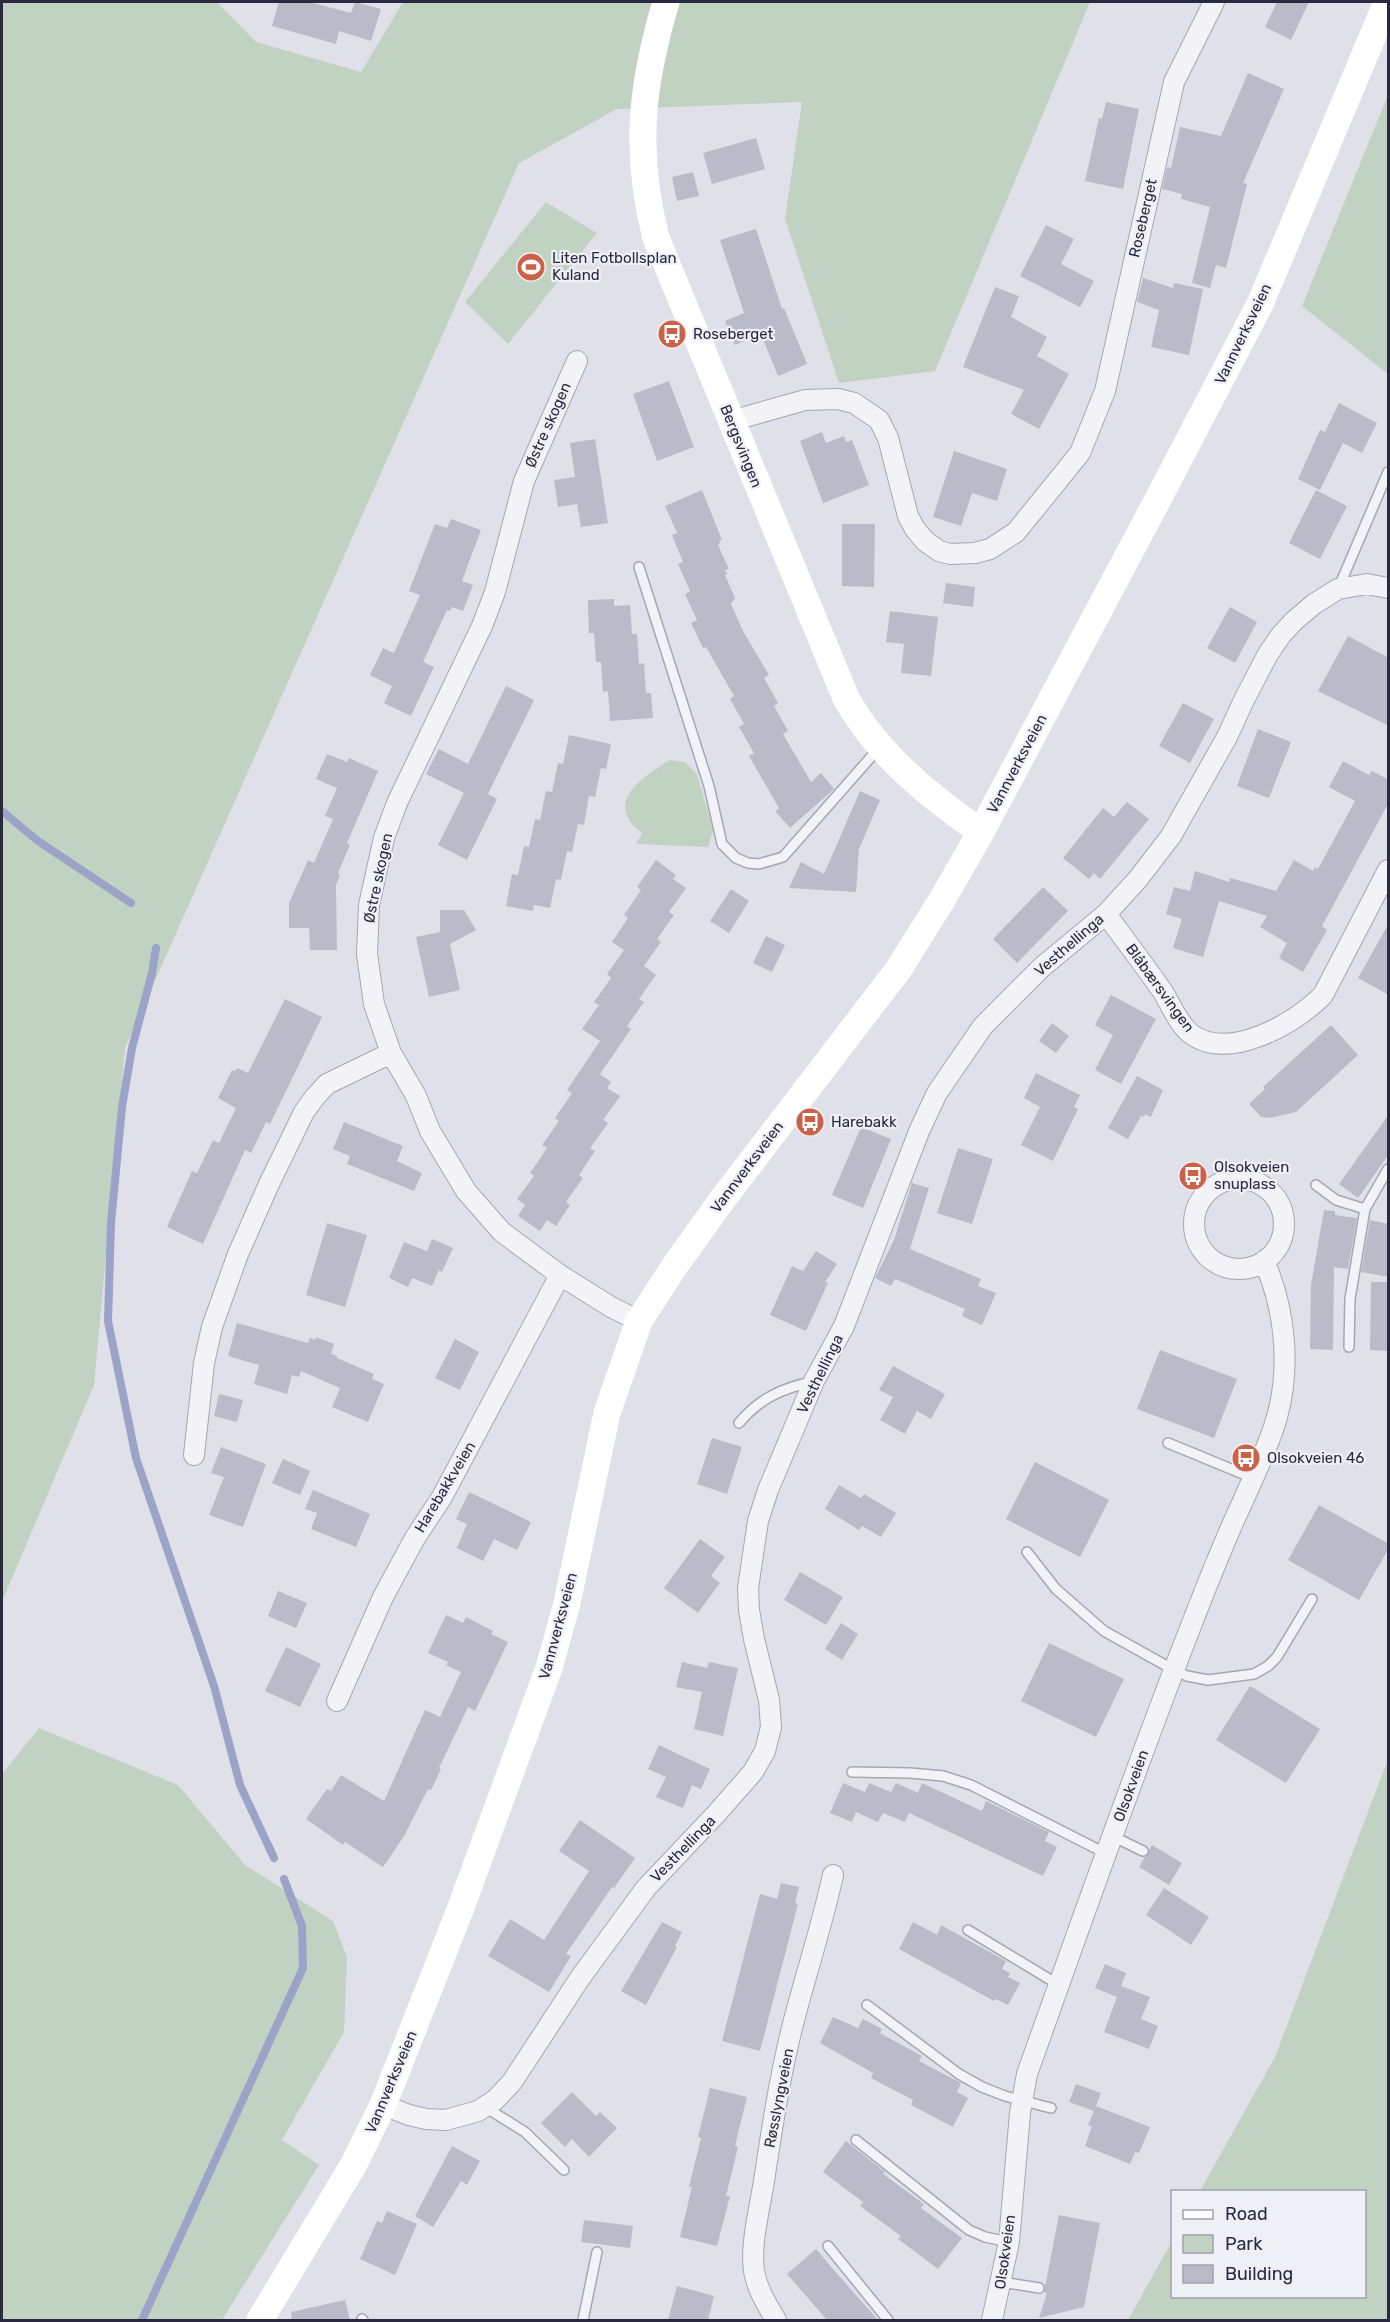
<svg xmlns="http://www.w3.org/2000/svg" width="1390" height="2322" font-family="Rubik,sans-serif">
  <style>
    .green { fill: #c1d2c3 }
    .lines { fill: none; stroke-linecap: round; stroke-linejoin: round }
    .stream { stroke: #9ca2c8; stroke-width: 8 }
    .building { fill: #babbc8 }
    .lane-casing { stroke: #a5a6b3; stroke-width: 12 }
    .street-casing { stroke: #a5a6b3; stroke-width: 22 }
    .lane { stroke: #f3f3f7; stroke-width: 9 }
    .street { stroke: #f3f3f7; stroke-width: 20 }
    .secondary { stroke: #fff; stroke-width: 27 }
    .labels { text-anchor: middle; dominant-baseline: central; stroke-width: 4.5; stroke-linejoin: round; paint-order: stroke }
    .street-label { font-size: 15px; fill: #292a40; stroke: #eff0f6 }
    .poi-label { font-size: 15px; fill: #292a40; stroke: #eff0f6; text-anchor: start }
  </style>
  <rect width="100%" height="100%" fill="#e0e0e9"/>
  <path class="green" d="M 2,2 L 217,2 L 256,42 L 361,72 L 403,2 L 1090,2 L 935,371 L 839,383 L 785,219 L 802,102 L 617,109 L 519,163 L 125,1048 L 94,1385 L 2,1602 Z
    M 1388,95 L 1388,374 L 1302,306 Z
    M 546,202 L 597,233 L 508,344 L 465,302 Z
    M 670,760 L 685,762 L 697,774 L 713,830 L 708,847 L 636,844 L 642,833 C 602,803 642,777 670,760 Z
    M 39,1728 L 178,1785 L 245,1865 L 333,1921 L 347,1957 L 344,2032 L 282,2140 L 319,2165 L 222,2320 L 2,2320 L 2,1774 Z
    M 1388,1759 L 1388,2320 L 1128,2320 L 1172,2241 L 1172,2296 L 1364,2296 L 1364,2192 L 1200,2191 L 1275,2057 Z"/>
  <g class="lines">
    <path class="stream" d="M 2,811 L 38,841 L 131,903
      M 156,948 L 152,973 L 132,1048 L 122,1107 L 111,1223 L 108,1321 L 136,1458 L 214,1686 L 240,1785 L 274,1858
      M 142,2320 L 303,1968 L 302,1926 L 284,1879"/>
  </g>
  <path class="building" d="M 279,2 L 309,2 L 351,13 L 355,2 L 381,9 L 371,41 L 339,31 L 336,44 L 272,26 Z
    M 1277,2 L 1309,2 L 1291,40 L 1265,27 Z
    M 1248,73 L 1284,89 L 1243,183 L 1247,184 L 1226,268 L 1216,265 L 1210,288 L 1192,283 L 1210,207 L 1181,199 L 1182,194 L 1162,189 L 1167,167 L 1171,168 L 1180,127 L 1221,136 Z
    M 1106,102 L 1139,109 L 1123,189 L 1085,181 L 1099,118 L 1102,119 Z
    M 756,138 L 765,169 L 712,184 L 703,153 Z
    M 693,172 L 699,196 L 677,201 L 672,177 Z
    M 1046,225 L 1074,239 L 1061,264 L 1094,281 L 1080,307 L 1020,276 Z
    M 756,229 L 782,309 L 784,308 L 807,364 L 778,376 L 761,334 L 735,345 L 725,321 L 744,313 L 720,240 Z
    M 1143,278 L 1173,288 L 1174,283 L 1203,289 L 1189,355 L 1151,347 L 1159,310 L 1137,302 Z
    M 995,287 L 1019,296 L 1011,317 L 1047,337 L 1037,356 L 1069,374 L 1039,429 L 1011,414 L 1024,390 L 963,367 Z
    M 669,381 L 694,447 L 657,461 L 633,394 Z
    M 1339,403 L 1377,423 L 1362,453 L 1343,443 L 1320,490 L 1298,479 L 1320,430 L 1325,432 Z
    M 822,432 L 826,443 L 844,436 L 846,442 L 852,440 L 869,485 L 823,503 L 800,441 Z
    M 595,439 L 608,523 L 581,527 L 577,504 L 558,507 L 554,480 L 575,477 L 570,443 Z
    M 954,451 L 1007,469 L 997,501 L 972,493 L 961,526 L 933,517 Z
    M 702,490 L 722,540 L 719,541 L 720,544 L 718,545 L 729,569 L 725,570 L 727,574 L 725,575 L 735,598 L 731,604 L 744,633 L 769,675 L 764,678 L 778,703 L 774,706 L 788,731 L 783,734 L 811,782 L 821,773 L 834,789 L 790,828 L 775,811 L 779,808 L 749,756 L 754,753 L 739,727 L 744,724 L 730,699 L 734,696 L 706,647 L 703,648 L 691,623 L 697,620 L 685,594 L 690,591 L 678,564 L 683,562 L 672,535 L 677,533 L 665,506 Z
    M 1316,490 L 1347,506 L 1320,559 L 1289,543 Z
    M 451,519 L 481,530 L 462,581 L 473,585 L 463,611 L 452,607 L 450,611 L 447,610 L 423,662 L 434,667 L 411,716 L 384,703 L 392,686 L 370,675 L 383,648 L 394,653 L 420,595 L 409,591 L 435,524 L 447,528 Z
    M 842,524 L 875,524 L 874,587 L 842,586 Z
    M 946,583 L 975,587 L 973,607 L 943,603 Z
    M 614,599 L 614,606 L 630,605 L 632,634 L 637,634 L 639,664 L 644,663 L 646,693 L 651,693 L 653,718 L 610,721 L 608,691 L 603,692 L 601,662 L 596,662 L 594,633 L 589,633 L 588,608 L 588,600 Z
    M 1230,607 L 1257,622 L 1235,663 L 1207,648 Z
    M 890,611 L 938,617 L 931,676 L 901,673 L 904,644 L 886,642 Z
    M 1348,636 L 1389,658 L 1389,726 L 1318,691 Z
    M 506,686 L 534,700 L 488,794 L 497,799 L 467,860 L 438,845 L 464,793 L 426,774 L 439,749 L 468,764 Z
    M 1183,703 L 1214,719 L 1190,763 L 1159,746 Z
    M 1258,729 L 1291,742 L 1269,798 L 1237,786 Z
    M 569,735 L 611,744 L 606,769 L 601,768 L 595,797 L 589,796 L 584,825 L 578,824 L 572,852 L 567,851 L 561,880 L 556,879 L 550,908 L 534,905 L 533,911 L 506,906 L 512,874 L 518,875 L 524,846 L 529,847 L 535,819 L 540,820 L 546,791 L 552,792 L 558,763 L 563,764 Z
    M 327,754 L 347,762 L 349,758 L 378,771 L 347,843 L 350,845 L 338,873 L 340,875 L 336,885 L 337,950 L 310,950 L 309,928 L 289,928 L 289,903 L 308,860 L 314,863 L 333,819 L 325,816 L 337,788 L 316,779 Z
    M 1343,761 L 1369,775 L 1372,771 L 1389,780 L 1389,802 L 1322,926 L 1327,930 L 1303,972 L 1279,958 L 1287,943 L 1260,927 L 1267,916 L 1219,901 L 1203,957 L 1173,948 L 1182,919 L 1166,914 L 1174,887 L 1190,891 L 1195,871 L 1229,882 L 1230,878 L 1276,891 L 1294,860 L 1313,871 L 1315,867 L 1318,869 L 1355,801 L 1329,787 Z
    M 860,791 L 880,800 L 859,849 L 856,892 L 789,888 L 801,862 L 824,874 Z
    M 1127,802 L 1149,819 L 1100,879 L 1094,873 L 1089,879 L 1063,858 L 1103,808 L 1114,817 Z
    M 656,860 L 676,875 L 673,879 L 686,888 L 669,912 L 674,915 L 657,939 L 661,942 L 644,966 L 656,975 L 639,999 L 644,1002 L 627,1026 L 631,1029 L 600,1074 L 611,1082 L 607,1088 L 620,1096 L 603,1120 L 608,1123 L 590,1148 L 595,1151 L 579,1175 L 583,1178 L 566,1202 L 570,1205 L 556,1226 L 547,1220 L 540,1231 L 518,1216 L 525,1205 L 517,1199 L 534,1176 L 530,1173 L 547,1148 L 542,1145 L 559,1121 L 555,1118 L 572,1093 L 567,1090 L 600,1041 L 582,1029 L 599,1005 L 594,1002 L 611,978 L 607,974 L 624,950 L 612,942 L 628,918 L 624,915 L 641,890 L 637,887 Z
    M 1043,887 L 1068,911 L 1017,963 L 993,939 Z
    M 731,889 L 749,901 L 729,933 L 710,921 Z
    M 440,910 L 464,910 L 476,930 L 450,944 L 460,990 L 429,997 L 416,937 L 440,932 Z
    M 1389,923 L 1389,995 L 1358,978 Z
    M 766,936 L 785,945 L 772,972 L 753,963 Z
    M 1111,995 L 1156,1019 L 1121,1084 L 1095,1070 L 1113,1035 L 1095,1025 Z
    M 285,999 L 322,1017 L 270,1124 L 266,1122 L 251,1153 L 245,1150 L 203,1244 L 167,1227 L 192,1171 L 197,1173 L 213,1140 L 219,1143 L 236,1108 L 218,1098 L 232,1070 L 235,1071 L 237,1068 L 248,1073 Z
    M 1052,1023 L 1069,1036 L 1056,1053 L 1039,1041 Z
    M 1331,1025 L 1358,1055 L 1296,1112 L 1270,1118 L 1261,1117 L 1249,1104 L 1265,1089 L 1263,1087 Z
    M 1036,1073 L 1080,1095 L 1074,1107 L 1078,1109 L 1053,1161 L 1021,1145 L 1040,1107 L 1024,1098 Z
    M 1137,1076 L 1163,1090 L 1151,1117 L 1145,1114 L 1144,1117 L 1141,1116 L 1128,1139 L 1108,1128 Z
    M 1389,1114 L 1389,1154 L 1358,1198 L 1339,1184 Z
    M 344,1122 L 403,1146 L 397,1161 L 422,1173 L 414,1191 L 347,1164 L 350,1156 L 333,1149 Z
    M 861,1127 L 891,1139 L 863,1208 L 832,1195 Z
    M 958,1148 L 993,1159 L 972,1224 L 937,1213 Z
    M 912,1183 L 929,1188 L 910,1249 L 981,1279 L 978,1286 L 996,1293 L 982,1325 L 962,1316 L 965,1309 L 895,1279 L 891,1286 L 875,1278 L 894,1240 Z
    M 1324,1210 L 1335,1211 L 1335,1215 L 1357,1218 L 1348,1269 L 1334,1267 L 1333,1350 L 1310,1349 L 1311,1285 Z
    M 1370,1220 L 1389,1224 L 1389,1277 L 1361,1272 Z
    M 327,1223 L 367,1235 L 345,1307 L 306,1295 Z
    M 432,1239 L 453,1248 L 442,1272 L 439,1270 L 432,1286 L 412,1278 L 408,1287 L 389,1278 L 404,1242 L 427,1251 Z
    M 816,1251 L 837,1264 L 825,1282 L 828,1283 L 806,1331 L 770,1315 L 792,1266 L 803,1271 Z
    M 1371,1282 L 1389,1282 L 1389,1351 L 1370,1350 Z
    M 237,1323 L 308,1343 L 310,1338 L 315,1340 L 316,1337 L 334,1344 L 331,1354 L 337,1356 L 337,1358 L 374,1374 L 372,1379 L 384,1384 L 368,1422 L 332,1407 L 340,1388 L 301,1371 L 299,1377 L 292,1375 L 287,1394 L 254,1384 L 259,1365 L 228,1356 Z
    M 455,1339 L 479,1352 L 460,1390 L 435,1378 Z
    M 1160,1350 L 1237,1379 L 1214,1438 L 1137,1409 Z
    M 893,1366 L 945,1394 L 931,1419 L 917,1411 L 905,1434 L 880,1420 L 893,1397 L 879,1390 Z
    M 219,1394 L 243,1400 L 237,1422 L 214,1416 Z
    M 712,1438 L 742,1447 L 727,1494 L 697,1484 Z
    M 221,1447 L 266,1464 L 243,1527 L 209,1515 L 224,1477 L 211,1473 Z
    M 283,1459 L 310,1471 L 300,1495 L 272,1483 Z
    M 1035,1462 L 1109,1500 L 1080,1557 L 1006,1519 Z
    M 839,1485 L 861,1498 L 864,1494 L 896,1513 L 881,1537 L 862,1526 L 859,1530 L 825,1509 Z
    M 313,1490 L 370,1514 L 356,1547 L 311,1529 L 317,1513 L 305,1509 Z
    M 469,1492 L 531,1522 L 517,1550 L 494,1539 L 483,1561 L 457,1548 L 467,1524 L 456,1519 Z
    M 1319,1505 L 1389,1544 L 1389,1548 L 1359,1600 L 1288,1560 Z
    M 700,1539 L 725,1557 L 711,1576 L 720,1583 L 698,1613 L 664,1588 Z
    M 800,1572 L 843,1597 L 826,1625 L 784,1600 Z
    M 278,1591 L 307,1603 L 296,1628 L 268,1616 Z
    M 446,1615 L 463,1623 L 466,1617 L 493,1631 L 491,1634 L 508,1642 L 475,1711 L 468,1707 L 439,1768 L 441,1769 L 431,1790 L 428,1789 L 404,1836 L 383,1867 L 345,1842 L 343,1845 L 306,1819 L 327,1789 L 331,1791 L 341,1775 L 384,1801 L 425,1710 L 440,1717 L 461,1672 L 446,1665 L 448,1662 L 428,1653 Z
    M 841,1623 L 858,1634 L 842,1660 L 825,1649 Z
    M 1049,1643 L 1124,1679 L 1096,1737 L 1021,1701 Z
    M 286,1647 L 321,1664 L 300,1707 L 265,1691 Z
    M 682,1662 L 707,1668 L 709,1662 L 738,1668 L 723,1736 L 694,1729 L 702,1692 L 676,1687 Z
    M 1250,1686 L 1320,1729 L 1286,1783 L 1216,1740 Z
    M 659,1745 L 710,1769 L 701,1789 L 692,1785 L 683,1808 L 656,1797 L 666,1777 L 648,1769 Z
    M 843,1783 L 865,1792 L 869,1783 L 891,1792 L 896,1783 L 918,1793 L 922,1783 L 982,1811 L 986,1801 L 1049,1832 L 1045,1841 L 1057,1847 L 1043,1876 L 909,1813 L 905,1822 L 883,1813 L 878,1822 L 856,1812 L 852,1822 L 830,1813 Z
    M 580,1820 L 635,1858 L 614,1888 L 612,1887 L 566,1954 L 571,1956 L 549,1992 L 488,1956 L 510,1919 L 544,1940 L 589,1871 L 559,1851 Z
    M 1152,1845 L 1182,1863 L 1169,1885 L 1139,1867 Z
    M 781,1883 L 799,1887 L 795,1903 L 798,1904 L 760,2051 L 722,2041 L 760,1894 L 777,1899 Z
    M 1164,1888 L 1209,1917 L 1191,1945 L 1146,1915 Z
    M 662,1922 L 682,1932 L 675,1946 L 677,1947 L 646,2005 L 621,1991 Z
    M 913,1922 L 937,1935 L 941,1925 L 1006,1961 L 1002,1969 L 1010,1973 L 1008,1977 L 1020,1983 L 1008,2005 L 996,1999 L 994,2001 L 899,1949 Z
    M 1105,1964 L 1126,1973 L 1117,1997 L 1095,1988 Z
    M 1121,1986 L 1150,1997 L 1141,2019 L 1158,2026 L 1149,2049 L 1104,2032 Z
    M 833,2017 L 858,2028 L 863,2019 L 882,2029 L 880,2033 L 922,2056 L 919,2061 L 961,2083 L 957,2092 L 968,2098 L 953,2127 L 911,2105 L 913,2100 L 871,2078 L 873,2073 L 820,2043 Z
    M 1076,2084 L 1101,2093 L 1096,2106 L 1150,2127 L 1139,2153 L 1135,2152 L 1130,2164 L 1085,2146 L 1092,2126 L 1088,2125 L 1094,2111 L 1069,2102 Z
    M 710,2088 L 747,2097 L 735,2146 L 738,2147 L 726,2196 L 730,2196 L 717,2246 L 680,2237 L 692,2187 L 689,2187 L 701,2138 L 698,2137 Z
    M 572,2092 L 596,2116 L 600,2112 L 617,2128 L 589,2157 L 572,2139 L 565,2147 L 541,2123 Z
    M 846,2141 L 885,2172 L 883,2174 L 924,2204 L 921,2208 L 962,2238 L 938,2269 L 898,2239 L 901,2236 L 860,2206 L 863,2202 L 823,2172 Z
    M 452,2146 L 480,2161 L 467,2185 L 461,2181 L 433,2227 L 415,2216 Z
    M 387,2211 L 417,2224 L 395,2275 L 360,2259 L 377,2221 L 382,2223 Z
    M 1059,2215 L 1100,2223 L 1084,2307 L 1039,2318 L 1047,2293 L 1044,2292 Z
    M 584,2220 L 633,2226 L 630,2248 L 581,2242 Z
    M 816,2249 L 833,2269 L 878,2320 L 827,2320 L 787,2274 Z
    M 677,2286 L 714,2296 L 708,2320 L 668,2320 Z
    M 345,2300 L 350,2320 L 292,2320 L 291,2312 Z"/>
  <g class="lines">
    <g class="lane-casing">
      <path id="lane" d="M 639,567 L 709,786 L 722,844 L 736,858 L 748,863 L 759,864 L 783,857 L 878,749
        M 1338,589 L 1388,472
        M 1316,1185 L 1336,1200 L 1365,1209
        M 1349,1347 L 1350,1299 L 1365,1209 L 1388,1169
        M 739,1423 C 759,1399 782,1388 812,1382
        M 1168,1443 L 1253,1478
        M 1027,1552 L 1056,1589 L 1104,1631 L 1174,1670 L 1187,1676 L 1208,1680 L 1254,1674 L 1268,1666 L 1277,1657 L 1312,1599
        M 852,1772 L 910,1773 L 943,1776 L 971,1785 L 1105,1853
        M 1112,1836 L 1143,1851
        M 968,1930 L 1059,1985
        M 867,2005 L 959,2074 L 982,2087 L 1005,2096 L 1051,2108
        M 485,2107 L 525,2132 L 564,2170
        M 856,2140 L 969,2230 L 985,2237 L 1009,2242
        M 828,2246 L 888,2320
        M 1002,2282 L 1039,2288
        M 362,2319 L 363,2320
        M 583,2320 L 597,2252"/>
    </g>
    <g class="street-casing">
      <path id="street" d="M 577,361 L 524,481 L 495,592 L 482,626 L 397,803 L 384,838 L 369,905 L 367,954 L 374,1004 L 391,1053 L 416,1096 L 430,1131 L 466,1191 L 502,1232 L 560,1275 L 611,1307 L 639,1321
        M 731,421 L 805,400 L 838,399 L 854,403 L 879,420 L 888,438 L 908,516 L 915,529 L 925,541 L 939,551 L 950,554 L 975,553 L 990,549 L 1016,532 L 1080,453 L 1105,391 L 1174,82 L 1214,2
        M 1106,914 C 1125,940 1145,966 1163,992 C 1171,1005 1179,1025 1191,1034 C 1229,1062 1296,1023 1323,995 L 1388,870
        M1194 1224a45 45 0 1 1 90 0a45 45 0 1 1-90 0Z
        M 194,1455 L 204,1363 L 212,1327 L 238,1254 L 269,1184 L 304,1112 L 315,1097 L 327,1084 L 391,1053
        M 337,1701 L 383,1597 L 415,1538 L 442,1497 L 560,1275
        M 383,2105 L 409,2115 L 426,2119 L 446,2120 L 478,2111 L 495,2100 L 512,2082 L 580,1978 L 646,1888 L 717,1813 L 753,1772 L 765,1751 L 771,1727 L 769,1700 L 754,1639 L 749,1610 L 748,1588 L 758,1521 L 768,1490 L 814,1381 L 844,1326 L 920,1129 L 937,1093 L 983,1026 L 1042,967 L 1106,914 L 1138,879 L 1171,836 L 1227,737 L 1244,700 L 1268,654 L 1281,635 L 1294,621 L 1314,604 L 1338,589 L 1367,584 L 1388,588
        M 776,2320 C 767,2305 757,2289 754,2271 C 750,2245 760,2207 764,2181 C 772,2128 780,2075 793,2024 C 806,1974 822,1925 833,1875
        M 992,2320 L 1009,2242 L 1020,2113 L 1027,2074 C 1080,1926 1132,1777 1189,1631 C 1206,1587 1223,1543 1243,1501 C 1255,1473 1269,1446 1277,1417 C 1291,1367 1285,1308 1264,1261"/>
    </g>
    <use href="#lane" class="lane"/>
    <use href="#street" class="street"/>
    <path class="secondary" d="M 666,2 C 641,86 634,152 656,238 L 846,698 C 877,754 929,796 981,832
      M 260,2320 L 354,2164 L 383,2105 L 460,1910 L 550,1665 L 567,1603 L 607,1413 L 639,1321 L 676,1264 L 722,1200 L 898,970 L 943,898 L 981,832 L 1156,503 L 1260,304 L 1387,2"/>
  </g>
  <defs>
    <g id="stadium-disc" transform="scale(1.5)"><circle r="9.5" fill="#cb6148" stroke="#eff0f6"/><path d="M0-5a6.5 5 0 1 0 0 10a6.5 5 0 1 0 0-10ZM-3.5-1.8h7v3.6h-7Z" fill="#fff"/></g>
    <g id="bus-disc" transform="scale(1.5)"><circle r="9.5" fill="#cb6148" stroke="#eff0f6"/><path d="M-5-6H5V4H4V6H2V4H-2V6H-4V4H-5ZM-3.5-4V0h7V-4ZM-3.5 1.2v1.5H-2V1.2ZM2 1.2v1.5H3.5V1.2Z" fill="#fff"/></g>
  </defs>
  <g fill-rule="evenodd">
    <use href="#stadium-disc" x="531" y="267"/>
    <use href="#bus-disc" x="672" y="334"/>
    <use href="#bus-disc" x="810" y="1122"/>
    <use href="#bus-disc" x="1193" y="1176"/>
    <use href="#bus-disc" x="1246" y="1458"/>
  </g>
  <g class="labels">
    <g class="street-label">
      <text transform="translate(1143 218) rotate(-77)">Roseberget</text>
      <text transform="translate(1243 334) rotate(-64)">Vannverksveien</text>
      <text transform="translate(548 425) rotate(-66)">Østre skogen</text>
      <text transform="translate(741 446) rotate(68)">Bergsvingen</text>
      <text transform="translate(1017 764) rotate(-62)">Vannverksveien</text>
      <text transform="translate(378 878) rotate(-78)">Østre skogen</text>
      <text transform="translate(1069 945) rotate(-41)">Vesthellinga</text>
      <text transform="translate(1160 988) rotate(54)">Blåbærsvingen</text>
      <text transform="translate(747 1167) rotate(-53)">Vannverksveien</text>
      <text transform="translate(820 1374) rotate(-64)">Vesthellinga</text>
      <text transform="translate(445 1487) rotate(-59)">Harebakkveien</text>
      <text transform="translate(558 1626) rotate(-75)">Vannverksveien</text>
      <text transform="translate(1131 1786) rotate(-70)">Olsokveien</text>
      <text transform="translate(683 1849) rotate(-46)">Vesthellinga</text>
      <text transform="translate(391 2082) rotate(-67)">Vannverksveien</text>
      <text transform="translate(779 2098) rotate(-79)">Røsslyngveien</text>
      <text transform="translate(1005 2252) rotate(-82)">Olsokveien</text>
    </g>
    <g class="poi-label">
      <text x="552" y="258">Liten Fotbollsplan<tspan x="552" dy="17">Kuland</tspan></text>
      <text x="693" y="334">Roseberget</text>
      <text x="831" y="1122">Harebakk</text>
      <text x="1214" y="1167">Olsokveien<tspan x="1214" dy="17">snuplass</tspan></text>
      <text x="1267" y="1458">Olsokveien 46</text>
    </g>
  </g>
  <rect width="1390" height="2322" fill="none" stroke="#292a40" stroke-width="6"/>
  <rect x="1171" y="2190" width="195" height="108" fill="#eff0f6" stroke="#a0a1ad" stroke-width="1.5"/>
  <rect x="1183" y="2210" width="30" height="9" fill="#ffffff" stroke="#a0a1ad" stroke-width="1.5"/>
  <text x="1225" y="2220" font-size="18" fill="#292a40">Road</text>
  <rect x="1183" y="2235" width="30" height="18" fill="#c1d2c3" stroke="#a0a1ad" stroke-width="1.5"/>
  <text x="1225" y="2250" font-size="18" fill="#292a40">Park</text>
  <rect x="1183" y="2265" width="30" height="18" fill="#babbc8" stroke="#a0a1ad" stroke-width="1.5"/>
  <text x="1225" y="2280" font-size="18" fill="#292a40">Building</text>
</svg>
